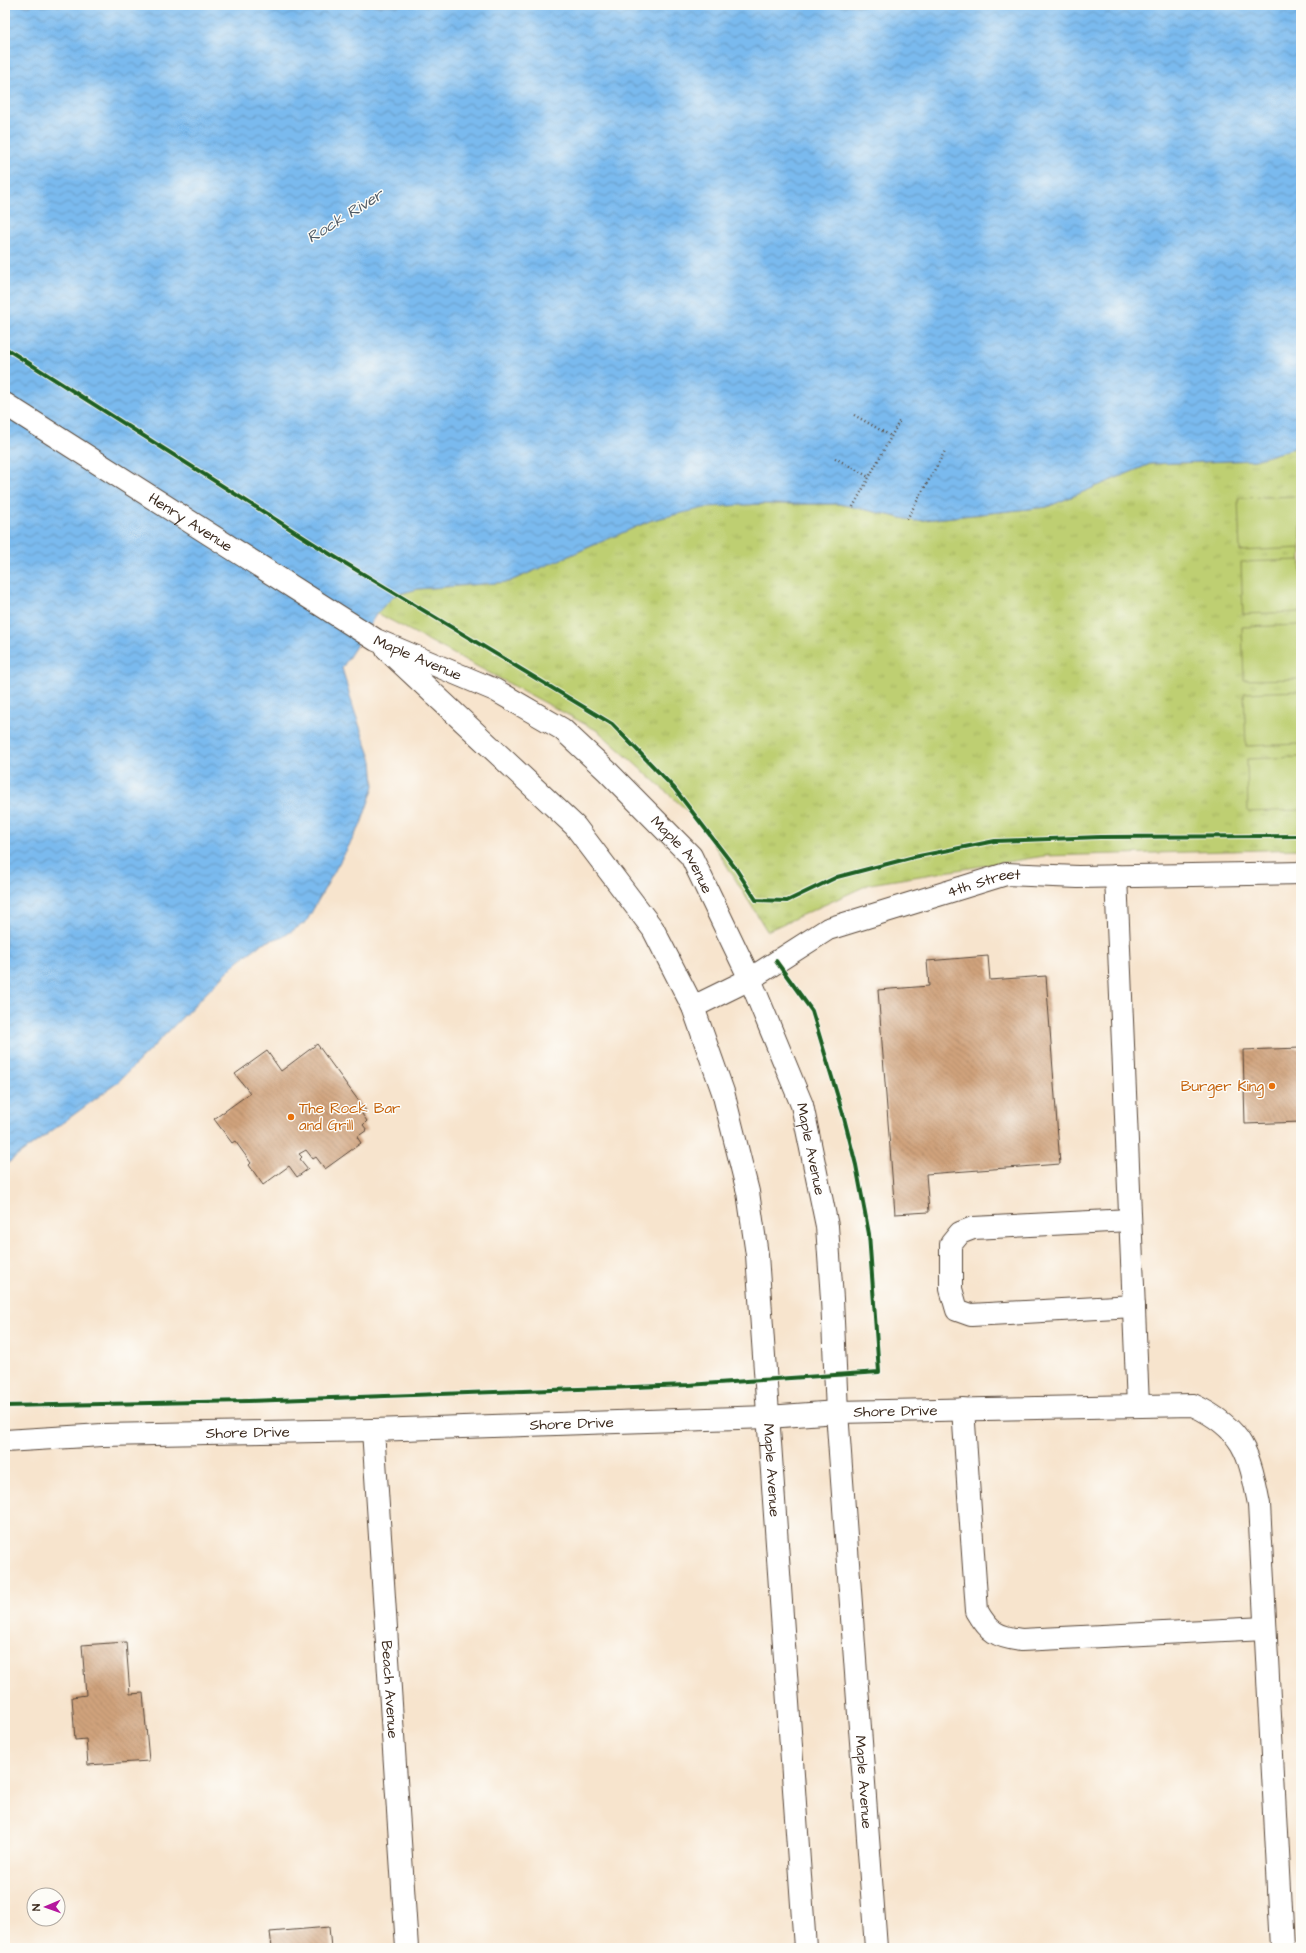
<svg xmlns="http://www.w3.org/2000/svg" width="1306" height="1953" font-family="'Architects Daughter',sans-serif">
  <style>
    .park { fill: url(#park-tufts); stroke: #7c7c48 }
    .garden { fill: #becf72; stroke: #7c7c48 }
    .water { fill: url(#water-waves); stroke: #5a7286 }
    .building { fill: url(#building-back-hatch) }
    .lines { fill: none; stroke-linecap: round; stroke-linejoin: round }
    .minor-casing { stroke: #574638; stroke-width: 24 }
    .path { stroke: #574638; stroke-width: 2.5; stroke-dasharray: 1 3; stroke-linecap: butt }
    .minor { stroke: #fff; stroke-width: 22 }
    .cycleway-casing { stroke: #fdfcf7; stroke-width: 6 }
    .cycleway { stroke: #1b5e20; stroke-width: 4 }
    .food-dot { fill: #e8710a; stroke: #fdfcf7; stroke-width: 1.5 }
    .labels { text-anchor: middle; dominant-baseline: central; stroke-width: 3; stroke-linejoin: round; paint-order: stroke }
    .street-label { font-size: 15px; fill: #3b2a1e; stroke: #fdfcf7 }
    .food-label { font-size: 15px; fill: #c56008; stroke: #fdfcf7; text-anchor: end }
    .water-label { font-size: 16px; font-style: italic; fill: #515c67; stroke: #fdfcf7 }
  </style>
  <defs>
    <pattern id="park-tufts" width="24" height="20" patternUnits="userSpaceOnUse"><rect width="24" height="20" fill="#becf72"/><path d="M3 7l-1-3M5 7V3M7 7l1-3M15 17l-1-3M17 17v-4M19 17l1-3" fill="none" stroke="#a4b262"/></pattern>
    <pattern id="water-waves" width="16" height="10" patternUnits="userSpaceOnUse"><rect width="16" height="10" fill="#7abaee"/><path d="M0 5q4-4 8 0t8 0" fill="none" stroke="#6597c0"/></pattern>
    <pattern id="building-back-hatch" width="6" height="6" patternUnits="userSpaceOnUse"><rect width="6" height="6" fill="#d0a37d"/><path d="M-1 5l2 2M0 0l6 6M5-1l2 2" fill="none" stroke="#aa8566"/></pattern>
  </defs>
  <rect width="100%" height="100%" fill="#fdfcf7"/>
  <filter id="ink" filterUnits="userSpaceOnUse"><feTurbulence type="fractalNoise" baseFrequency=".025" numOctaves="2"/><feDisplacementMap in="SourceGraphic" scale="8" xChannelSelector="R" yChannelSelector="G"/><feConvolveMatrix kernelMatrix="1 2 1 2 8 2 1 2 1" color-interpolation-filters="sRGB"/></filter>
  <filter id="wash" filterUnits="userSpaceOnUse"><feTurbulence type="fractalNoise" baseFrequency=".012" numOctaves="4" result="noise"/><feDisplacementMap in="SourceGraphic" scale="16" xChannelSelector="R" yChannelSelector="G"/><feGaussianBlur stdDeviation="0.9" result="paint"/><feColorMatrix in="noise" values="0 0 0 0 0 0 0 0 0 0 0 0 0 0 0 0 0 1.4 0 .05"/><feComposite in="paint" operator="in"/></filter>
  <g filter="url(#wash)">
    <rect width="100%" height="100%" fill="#f7e4cd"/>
    <path class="park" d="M 1301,446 L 1301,849 L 1044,856 L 870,884 L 767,931 L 700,822 L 598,731 L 377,613 L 395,595 L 418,589 L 508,582 L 652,520 L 709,506 L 760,504 L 840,504 L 915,521 L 1047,507 L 1150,464 L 1255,460 Z"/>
    <path class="garden" d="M 1301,496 L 1301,548 L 1240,551 L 1238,498 Z
      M 1301,560 L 1301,612 L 1243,614 L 1241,562 Z
      M 1301,625 L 1301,679 L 1244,680 L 1242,627 Z
      M 1301,691 L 1301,744 L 1246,746 L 1244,693 Z
      M 1301,757 L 1301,810 L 1248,812 L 1247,759 Z"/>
    <path class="water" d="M 5,5 L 1301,5 L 1301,446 L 1255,460 L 1150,464 L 1047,507 L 915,521 L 840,504 L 761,504 L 709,507 L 652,520 L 508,582 L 418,589 L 395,595 L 377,613 L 342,668 L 354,710 L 372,761 L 374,786 L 361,824 L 306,922 L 284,936 L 263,943 L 239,960 L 117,1083 L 5,1165 Z"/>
    <g id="blocks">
      <path class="building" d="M 988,956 L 990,980 L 1046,976 L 1060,1164 L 926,1174 L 929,1212 L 895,1214 L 878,990 L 929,986 L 927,961 Z
        M 317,1044 L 366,1111 L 362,1114 L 367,1121 L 363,1125 L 367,1130 L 357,1137 L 361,1143 L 325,1169 L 316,1157 L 313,1159 L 306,1150 L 299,1154 L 302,1157 L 300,1159 L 308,1169 L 297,1177 L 289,1166 L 263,1185 L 249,1165 L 251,1163 L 235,1141 L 232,1143 L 214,1119 L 250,1093 L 235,1074 L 267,1051 L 281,1071 Z
        M 1301,1048 L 1301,1122 L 1245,1124 L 1243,1050 Z
        M 126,1642 L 130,1694 L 143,1693 L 149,1761 L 88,1765 L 86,1739 L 75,1740 L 72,1697 L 86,1695 L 82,1645 Z
        M 329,1927 L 331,1948 L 272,1948 L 270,1932 Z"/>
    </g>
  </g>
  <g filter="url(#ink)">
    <use href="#blocks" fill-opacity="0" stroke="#574638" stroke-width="1"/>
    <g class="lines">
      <g class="minor-casing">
        <g id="minor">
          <path id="s1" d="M 5,404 L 376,640 L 495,690 L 562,729 L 607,771 L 691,856 L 750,979 L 802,1105 L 827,1226 L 832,1299 L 837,1412 L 876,1948"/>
          <path id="s2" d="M 387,650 L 575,826 L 653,929 L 693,1007 L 723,1092 L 748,1192 L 757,1255 L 805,1948"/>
          <path d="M 1116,876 L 1138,1406"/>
          <path id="s3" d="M 693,1007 L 750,979 L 828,929 L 1006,874 L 1078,877 L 1301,873"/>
          <path d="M 1130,1220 L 973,1228 L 960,1233 L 951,1244 L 951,1289 L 957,1310 L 971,1315 L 1134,1306"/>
          <path d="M 963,1409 L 977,1611 C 989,1632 997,1637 1021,1640 L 1265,1628"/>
          <path id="s4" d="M 373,1430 L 407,1948"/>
          <path id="s5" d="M 5,1441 L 102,1435 L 373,1430 L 768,1417 L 837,1412 L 1193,1405 C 1244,1429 1249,1453 1259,1504 L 1282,1948"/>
        </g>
      </g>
      <path class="path" d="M 854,415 L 891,436
        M 835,458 L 869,477
        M 853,507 L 900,420
        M 907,519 L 945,451"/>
      <use href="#minor" class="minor"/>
      <g class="cycleway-casing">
        <path id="cycleway" d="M 5,348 L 330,554 L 612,724 L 674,788 L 736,869 L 756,900 L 787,901 L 837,877 L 914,857 L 995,841 L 1100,837 L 1301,836
          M 5,1406 L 248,1401 L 688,1385 L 879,1372 L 869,1234 L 856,1165 L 843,1114 L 812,1011 L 776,961"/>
      </g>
      <use href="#cycleway" class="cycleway"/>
    </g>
  </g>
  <g class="food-dot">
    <circle cx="1272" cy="1086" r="4"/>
    <circle cx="291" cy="1117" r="4"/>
  </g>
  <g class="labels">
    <g class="street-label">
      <text stroke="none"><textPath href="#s1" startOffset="220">Henry Avenue</textPath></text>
      <text stroke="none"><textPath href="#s1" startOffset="485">Maple Avenue</textPath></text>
      <text stroke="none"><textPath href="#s1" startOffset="821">Maple Avenue</textPath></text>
      <text stroke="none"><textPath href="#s3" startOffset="319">4th Street</textPath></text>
      <text stroke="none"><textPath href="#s1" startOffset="1145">Maple Avenue</textPath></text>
      <text stroke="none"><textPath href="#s5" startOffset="891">Shore Drive</textPath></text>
      <text stroke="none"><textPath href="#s5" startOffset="567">Shore Drive</textPath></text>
      <text stroke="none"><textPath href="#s5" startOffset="243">Shore Drive</textPath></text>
      <text stroke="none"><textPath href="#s2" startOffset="947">Maple Avenue</textPath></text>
      <text stroke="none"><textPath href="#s4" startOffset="260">Beach Avenue</textPath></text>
      <text stroke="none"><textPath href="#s1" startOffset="1781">Maple Avenue</textPath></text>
    </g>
    <g class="food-label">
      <text x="1264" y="1086">Burger King</text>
      <text x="299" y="1108" text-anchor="start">The Rock Bar<tspan x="299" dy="17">and Grill</tspan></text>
    </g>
    <g class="water-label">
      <text transform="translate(345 216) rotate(-32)">Rock River</text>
    </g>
  </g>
  <rect width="1306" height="1953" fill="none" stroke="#fdfcf7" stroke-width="20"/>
  <g transform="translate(46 1907) rotate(268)"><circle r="19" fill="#fdfcf7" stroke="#afa8a0"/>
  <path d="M0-3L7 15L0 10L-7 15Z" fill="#b5179e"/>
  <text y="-6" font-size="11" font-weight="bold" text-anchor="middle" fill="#3b2a1e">N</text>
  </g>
</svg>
